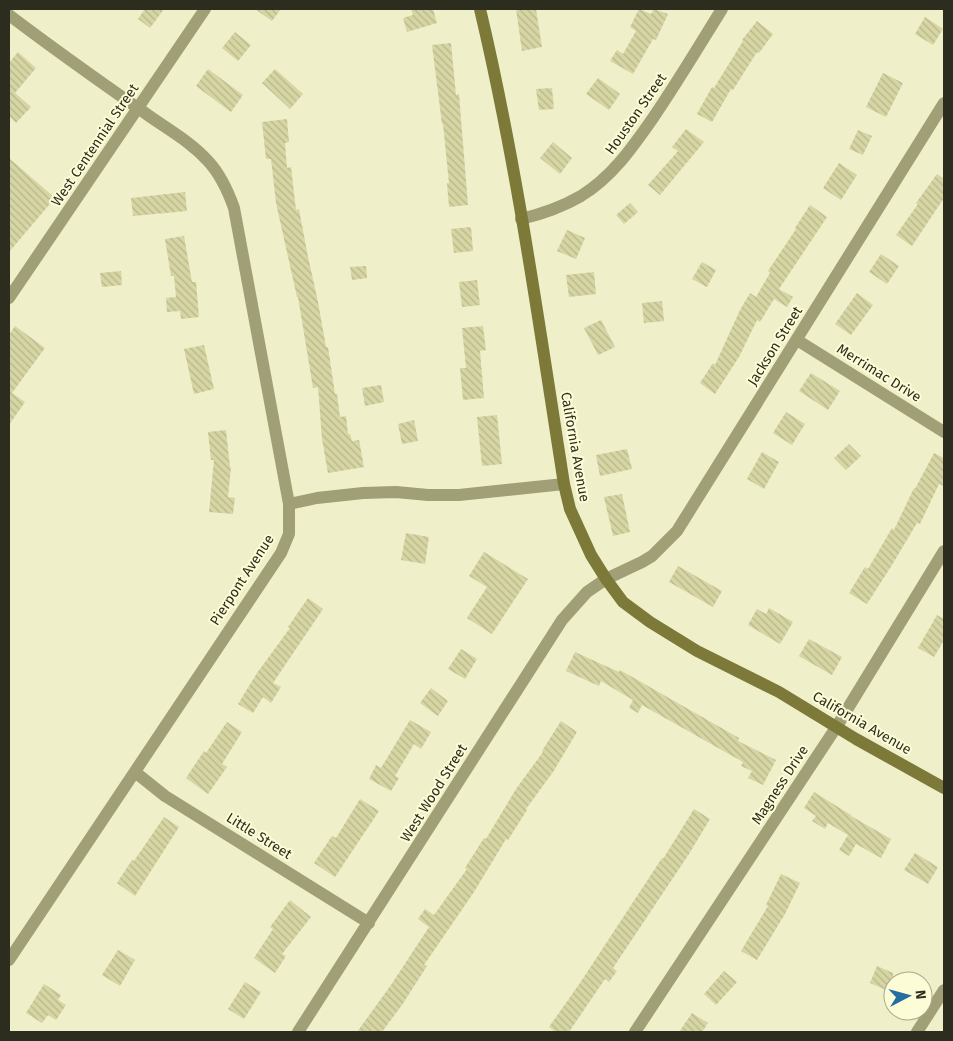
<svg xmlns="http://www.w3.org/2000/svg" width="953" height="1041" font-family="'Fira Sans',sans-serif">
  <style>
    .building { fill: url(#building-back-hatch) }
    .lines { fill: none; stroke-linecap: round; stroke-linejoin: round }
    .minor { stroke: #a09f76; stroke-width: 12 }
    .tertiary { stroke: #a09f76; stroke-width: 12 }
    .secondary { stroke: #7c7939; stroke-width: 12 }
    .labels { text-anchor: middle; dominant-baseline: central; stroke-width: 4; stroke-linejoin: round; paint-order: stroke }
    .street-label { font-size: 14px; fill: #2d2d1f; stroke: #fcfcd7 }
  </style>
  <defs>
    <pattern id="building-back-hatch" width="6" height="6" patternUnits="userSpaceOnUse" patternTransform="scale(1.25)"><rect width="6" height="6" fill="#d6d5a3"/><path d="M-1 5l2 2M0 0l6 6M5-1l2 2" fill="none" stroke="#b8b78c"/></pattern>
  </defs>
  <rect width="100%" height="100%" fill="#efefca"/>
  <path class="building" d="M 145,9 L 164,9 L 150,28 L 138,19 Z
    M 255,9 L 281,9 L 272,21 Z
    M 411,9 L 433,9 L 437,23 L 407,32 L 403,18 L 413,15 Z
    M 516,9 L 536,9 L 542,47 L 522,51 Z
    M 639,9 L 651,14 L 654,9 L 668,14 L 656,40 L 653,39 L 633,74 L 610,61 L 617,50 L 623,54 L 636,31 L 630,27 Z
    M 925,17 L 943,29 L 933,45 L 915,34 Z
    M 757,21 L 773,34 L 759,53 L 757,52 L 733,90 L 731,89 L 712,122 L 697,114 L 712,87 L 714,88 L 743,41 L 742,40 Z
    M 235,32 L 251,45 L 238,61 L 222,48 Z
    M 451,43 L 456,95 L 459,94 L 468,205 L 449,207 L 447,183 L 449,183 L 443,124 L 442,124 L 432,45 Z
    M 18,52 L 36,68 L 15,93 L 31,107 L 16,123 L 9,116 L 9,63 Z
    M 208,69 L 243,95 L 231,112 L 196,86 Z
    M 275,69 L 303,94 L 290,109 L 262,83 Z
    M 883,73 L 903,83 L 886,117 L 866,107 Z
    M 598,78 L 620,94 L 609,110 L 586,94 Z
    M 552,88 L 554,109 L 539,110 L 536,89 Z
    M 287,119 L 289,142 L 285,143 L 287,168 L 291,167 L 296,210 L 299,209 L 307,252 L 318,302 L 326,347 L 328,347 L 335,394 L 337,394 L 340,417 L 346,416 L 348,434 L 350,434 L 352,441 L 359,440 L 364,467 L 328,473 L 322,439 L 318,387 L 313,388 L 298,297 L 297,297 L 276,203 L 271,159 L 266,159 L 262,122 Z
    M 686,129 L 704,142 L 660,195 L 648,185 L 678,151 L 672,147 Z
    M 858,130 L 872,136 L 863,155 L 849,149 Z
    M 553,142 L 572,158 L 560,174 L 540,158 Z
    M 9,158 L 55,198 L 9,252 Z
    M 839,163 L 857,175 L 841,200 L 823,188 Z
    M 937,174 L 944,179 L 944,198 L 912,246 L 896,235 L 918,204 L 916,203 Z
    M 185,192 L 187,211 L 133,216 L 131,198 Z
    M 630,203 L 638,212 L 624,224 L 616,215 Z
    M 810,205 L 827,217 L 779,289 L 793,297 L 787,307 L 774,299 L 760,322 L 757,320 L 739,357 L 715,394 L 700,383 L 713,363 L 715,365 L 740,310 L 750,293 L 756,297 L 770,273 L 768,271 L 796,229 L 795,228 Z
    M 471,227 L 473,251 L 454,253 L 451,229 Z
    M 567,230 L 585,238 L 576,259 L 557,251 Z
    M 184,236 L 192,282 L 196,282 L 199,317 L 181,319 L 180,311 L 167,312 L 166,298 L 176,297 L 174,276 L 171,276 L 165,239 Z
    M 881,254 L 899,266 L 887,284 L 869,272 Z
    M 702,262 L 716,270 L 707,287 L 692,279 Z
    M 366,266 L 367,278 L 352,280 L 350,267 Z
    M 121,271 L 122,285 L 102,287 L 100,273 Z
    M 594,272 L 596,294 L 569,297 L 566,275 Z
    M 477,280 L 480,305 L 462,307 L 459,282 Z
    M 857,293 L 873,305 L 851,335 L 835,324 Z
    M 662,301 L 664,321 L 644,323 L 642,303 Z
    M 601,320 L 615,347 L 598,355 L 584,328 Z
    M 15,326 L 45,348 L 12,393 L 25,402 L 9,425 L 9,335 Z
    M 483,326 L 486,350 L 480,351 L 484,398 L 463,400 L 460,368 L 466,368 L 462,328 Z
    M 204,345 L 214,389 L 194,394 L 184,349 Z
    M 811,373 L 840,391 L 828,410 L 799,391 Z
    M 381,385 L 384,402 L 365,406 L 362,388 Z
    M 786,412 L 805,424 L 792,445 L 773,433 Z
    M 497,415 L 502,464 L 482,466 L 477,417 Z
    M 414,420 L 418,441 L 402,444 L 398,424 Z
    M 226,430 L 230,467 L 231,467 L 228,497 L 235,498 L 233,514 L 209,512 L 214,460 L 211,460 L 208,432 Z
    M 849,444 L 861,456 L 846,470 L 834,458 Z
    M 627,449 L 632,469 L 600,476 L 596,455 Z
    M 762,452 L 779,462 L 764,489 L 747,479 Z
    M 934,453 L 944,458 L 944,486 L 939,484 L 920,524 L 917,523 L 892,565 L 867,604 L 849,593 L 865,567 L 868,569 L 892,528 L 894,530 L 914,488 L 915,489 Z
    M 622,494 L 630,532 L 613,536 L 604,497 Z
    M 406,533 L 429,537 L 425,564 L 401,560 Z
    M 484,552 L 528,579 L 492,634 L 467,618 L 487,587 L 469,576 Z
    M 678,566 L 722,591 L 713,607 L 669,582 Z
    M 308,598 L 323,609 L 273,683 L 281,687 L 271,703 L 263,697 L 253,713 L 238,704 L 257,673 L 290,628 L 288,627 Z
    M 769,608 L 793,622 L 780,644 L 748,625 L 757,609 L 766,614 Z
    M 937,615 L 944,619 L 944,640 L 934,657 L 918,648 Z
    M 809,639 L 842,657 L 832,675 L 799,656 Z
    M 461,649 L 477,659 L 465,679 L 448,669 Z
    M 575,652 L 619,672 L 620,670 L 739,738 L 738,741 L 776,760 L 763,785 L 748,778 L 752,771 L 741,766 L 743,762 L 642,705 L 638,713 L 629,708 L 633,700 L 601,681 L 599,686 L 566,671 Z
    M 431,688 L 448,701 L 438,716 L 420,703 Z
    M 410,720 L 431,732 L 421,749 L 414,744 L 395,776 L 399,778 L 391,791 L 369,779 L 376,765 L 381,768 Z
    M 561,721 L 577,732 L 553,772 L 526,809 L 527,810 L 508,840 L 506,839 L 474,892 L 424,965 L 427,966 L 402,1005 L 382,1032 L 357,1032 L 391,985 L 429,927 L 418,919 L 425,909 L 434,915 L 467,869 L 465,868 L 484,838 L 486,839 L 516,789 L 543,752 L 542,751 Z
    M 227,722 L 242,732 L 222,764 L 227,767 L 208,794 L 186,778 L 204,751 L 206,753 Z
    M 814,792 L 851,815 L 851,816 L 891,839 L 881,858 L 856,844 L 849,856 L 839,850 L 848,835 L 828,823 L 825,829 L 812,821 L 816,816 L 804,808 Z
    M 360,799 L 379,811 L 335,877 L 314,863 L 332,836 L 336,838 Z
    M 694,809 L 710,819 L 689,854 L 613,968 L 617,971 L 609,982 L 605,979 L 569,1032 L 556,1032 L 549,1027 L 580,983 L 662,858 L 663,859 Z
    M 164,817 L 179,827 L 135,896 L 117,883 L 132,860 L 134,861 Z
    M 915,853 L 938,867 L 928,884 L 904,870 Z
    M 781,874 L 800,883 L 785,914 L 757,960 L 741,951 L 768,906 L 766,905 Z
    M 290,900 L 311,917 L 282,954 L 286,956 L 275,973 L 254,958 L 273,929 L 270,927 Z
    M 118,950 L 135,960 L 120,986 L 102,975 Z
    M 877,966 L 893,973 L 893,993 L 870,983 Z
    M 724,971 L 737,982 L 716,1005 L 704,994 Z
    M 245,982 L 261,992 L 244,1019 L 228,1009 Z
    M 44,984 L 61,995 L 58,1000 L 66,1005 L 56,1020 L 48,1015 L 42,1023 L 26,1013 Z
    M 692,1013 L 708,1023 L 702,1032 L 679,1032 Z"/>
  <g class="lines">
    <path class="minor" d="M 9,15 C 54,49 99,81 145,113 C 167,129 190,141 208,161 C 221,175 228,191 234,208 L 289,504 L 289,534 L 281,553 L 9,960
      M 521,219 C 542,214 562,207 581,196 C 612,177 632,148 653,118 C 677,83 699,46 722,9
      M 9,298 L 205,9
      M 797,340 L 944,432
      M 289,504 L 317,498 L 363,493 L 396,492 L 428,495 L 459,495 L 564,484
      M 606,579 L 642,562 L 652,556 L 677,531 L 944,103
      M 135,772 L 165,796 L 369,923
      M 635,1032 L 837,726 L 944,551
      M 917,1032 L 944,990"/>
    <path class="tertiary" d="M 298,1032 L 562,620 L 587,592 L 606,579"/>
    <path class="secondary" d="M 480,9 C 517,165 539,325 564,484 L 570,509 L 591,555 L 606,579 L 623,602 L 650,622 L 697,651 L 779,692 L 856,739 L 944,788"/>
  </g>
  <g class="labels">
    <g class="street-label">
      <text transform="translate(636 114) rotate(-55)">Houston Street</text>
      <text transform="translate(95 145) rotate(-56)">West Centennial Street</text>
      <text transform="translate(775 346) rotate(-58)">Jackson Street</text>
      <text transform="translate(879 373) rotate(32)">Merrimac Drive</text>
      <text transform="translate(575 447) rotate(80)">California Avenue</text>
      <text transform="translate(242 580) rotate(-57)">Pierpont Avenue</text>
      <text transform="translate(862 723) rotate(30)">California Avenue</text>
      <text transform="translate(780 785) rotate(-57)">Magness Drive</text>
      <text transform="translate(434 793) rotate(-58)">West Wood Street</text>
      <text transform="translate(259 836) rotate(32)">Little Street</text>
    </g>
  </g>
  <rect width="953" height="1041" fill="none" stroke="#2d2d1f" stroke-width="20"/>
  <g transform="translate(908 996) rotate(84)"><circle r="24" fill="#fcfcd7" stroke="#a9a98d"/>
  <path d="M0-4L9 19L0 12L-9 19Z" fill="#246ea2"/>
  <text y="-8" font-size="14" font-weight="bold" text-anchor="middle" fill="#2d2d1f">N</text>
  </g>
</svg>
